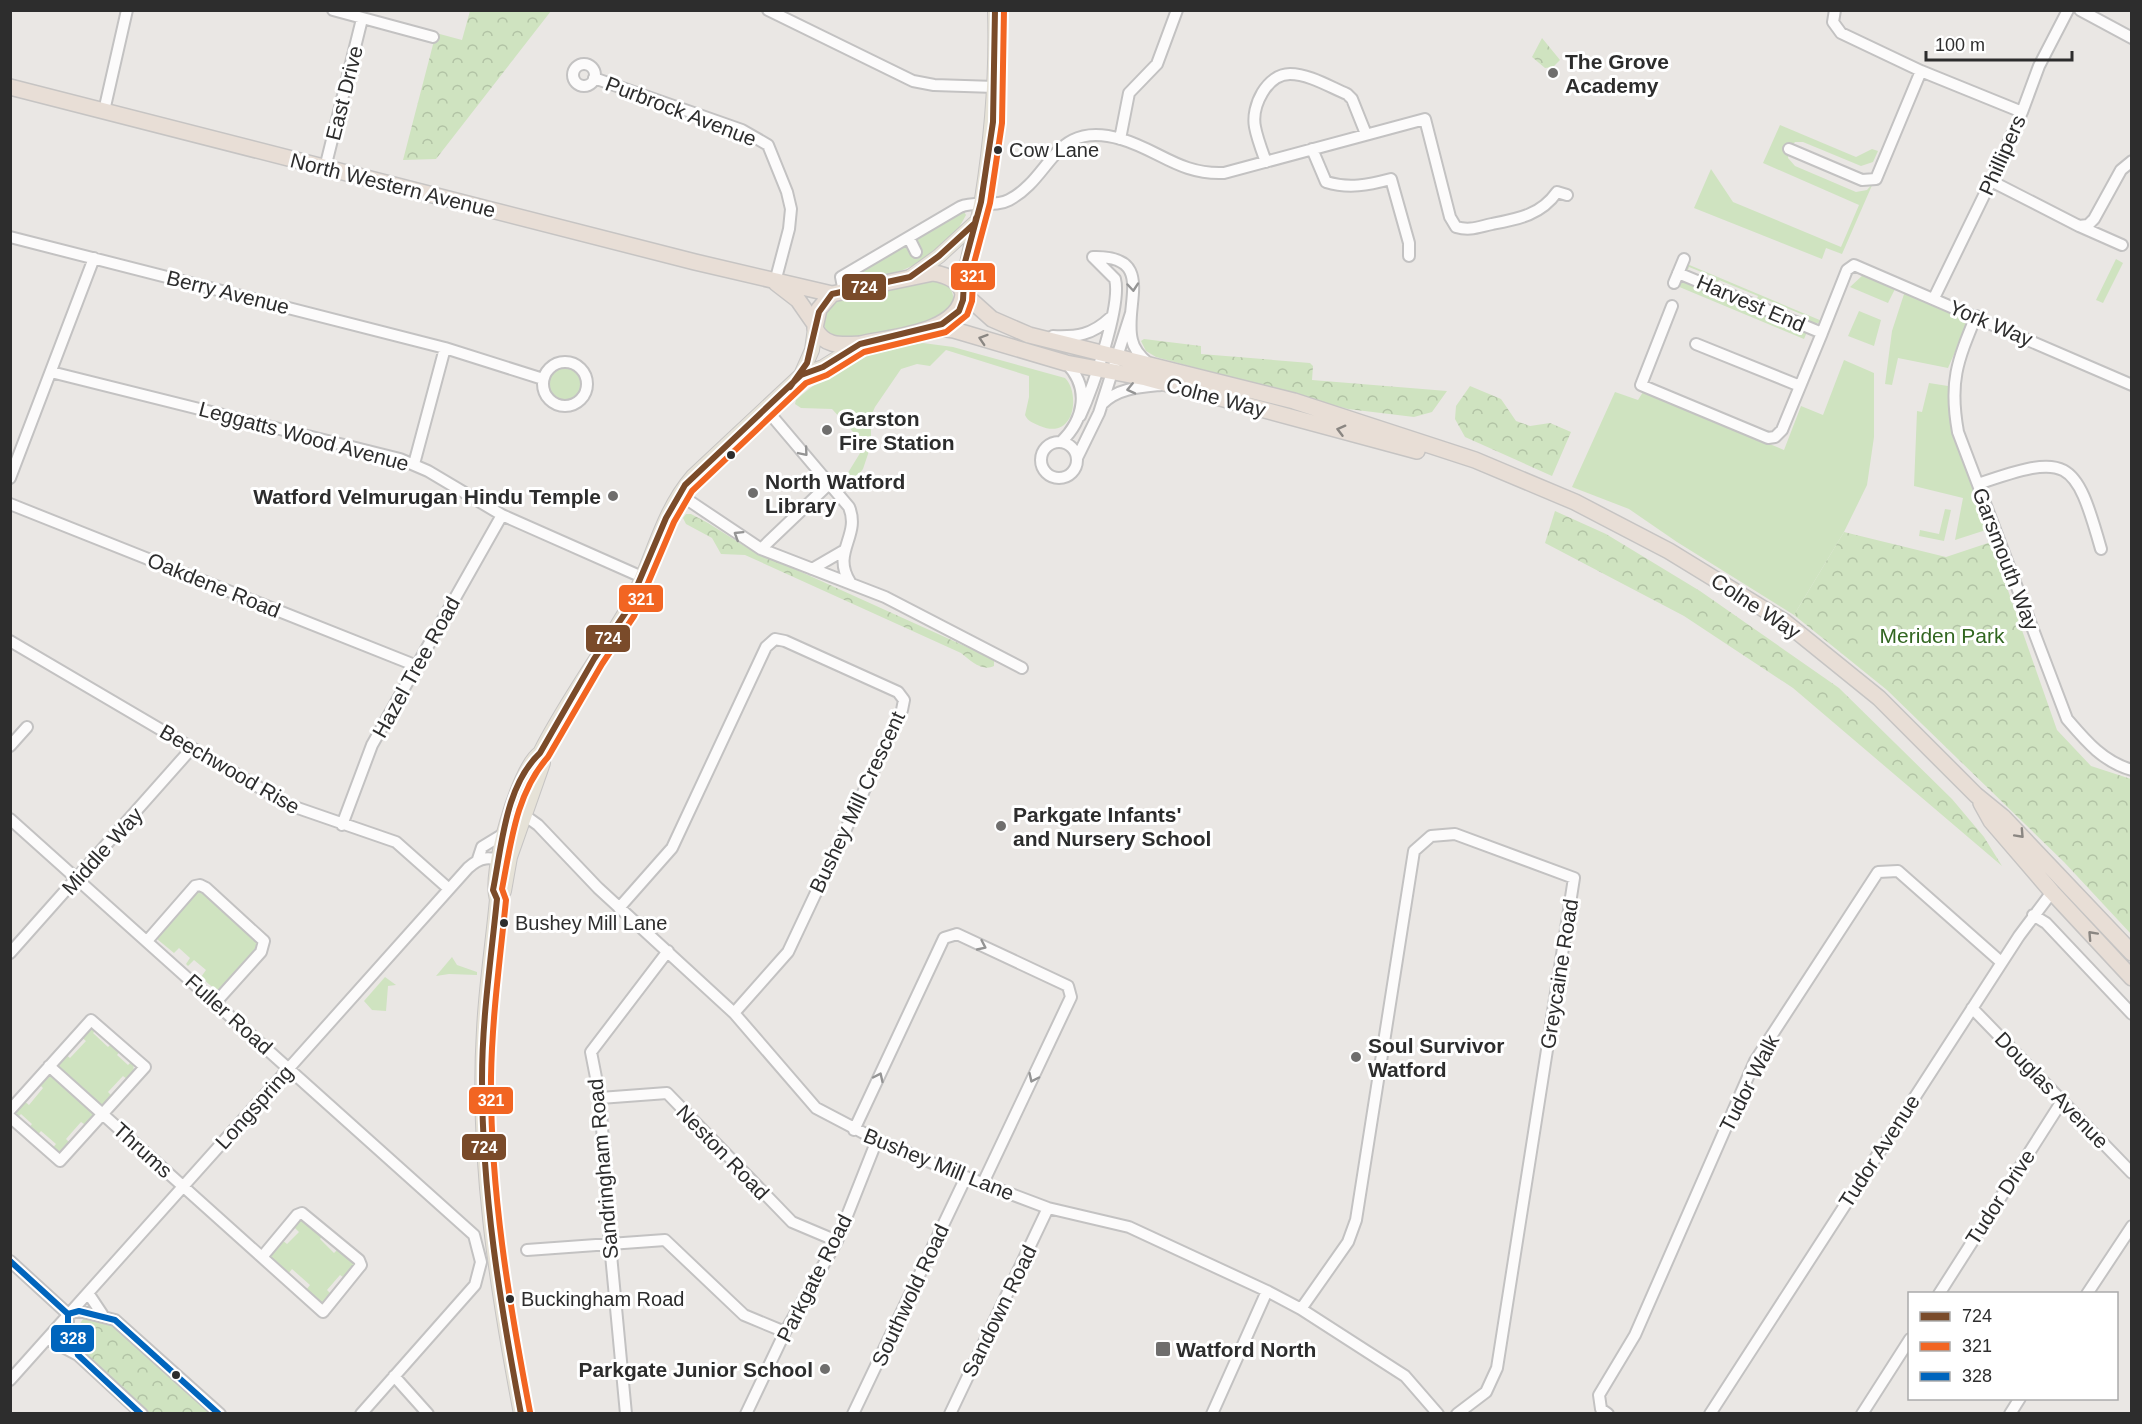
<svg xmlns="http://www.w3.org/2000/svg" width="2142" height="1424" font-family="Helvetica,sans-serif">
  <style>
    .grass { fill: #cfe3c0 }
    .forest { fill: url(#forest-crowns) }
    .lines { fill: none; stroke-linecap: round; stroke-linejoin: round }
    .minor-casing { stroke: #c3c2c2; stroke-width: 14 }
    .major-casing { stroke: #c6c4c3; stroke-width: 16 }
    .highway-casing { stroke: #c6c4c3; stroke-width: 18 }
    .minor { stroke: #fcfbfb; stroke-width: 10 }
    .major { stroke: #e6e2d7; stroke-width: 14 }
    .highway { stroke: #e8ded6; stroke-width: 15 }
    .bus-1-casing { stroke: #fff; stroke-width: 10 }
    .bus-2-casing { stroke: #fff; stroke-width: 10 }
    .bus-3-casing { stroke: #fff; stroke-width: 10 }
    .bus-1 { stroke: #7a4b2a; stroke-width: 6 }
    .bus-2 { stroke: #f26522; stroke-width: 6 }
    .bus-3 { stroke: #0065bd; stroke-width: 6 }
    .oneway { stroke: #949494 }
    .oneway2 { stroke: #8a8682 }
    .poi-dot { fill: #6f6e6d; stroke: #fff; stroke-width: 2 }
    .bus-dot { fill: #2d2d2d; stroke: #fff; stroke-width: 2 }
    .labels { text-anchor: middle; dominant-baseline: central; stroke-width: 6; stroke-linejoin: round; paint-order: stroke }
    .bus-label { font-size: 20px; fill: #2d2d2d; stroke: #fff; text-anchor: start }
    .poi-label { font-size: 21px; font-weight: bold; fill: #2d2d2d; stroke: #fff; text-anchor: start }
    .street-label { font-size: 21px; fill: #2d2d2d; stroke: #fff }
    .park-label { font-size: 21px; fill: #326621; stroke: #fff }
    .line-badge { stroke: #fff; stroke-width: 2 }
    .badge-label { font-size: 16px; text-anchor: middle; font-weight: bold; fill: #fff }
  </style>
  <defs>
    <pattern id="forest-crowns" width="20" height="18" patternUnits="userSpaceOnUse" patternTransform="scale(1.5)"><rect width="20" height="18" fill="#cfe3c0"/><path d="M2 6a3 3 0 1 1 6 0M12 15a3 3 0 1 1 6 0" fill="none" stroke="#b2c3a5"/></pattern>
  </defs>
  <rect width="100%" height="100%" fill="#eae7e4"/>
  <path class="grass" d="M 1780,125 L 1856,157 L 1872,149 L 1878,151 L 1873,162 L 1861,166 L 1803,142 L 1795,142 L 1789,149 L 1788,158 L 1795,166 L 1856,192 L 1867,190 L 1873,183 L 1842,254 L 1826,248 L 1822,259 L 1694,208 L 1711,169 L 1733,202 L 1841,247 L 1859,205 L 1763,163 Z
    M 963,210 L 966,215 C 945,258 898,277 853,282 L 852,275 L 902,246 L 908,248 L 913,257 L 921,252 L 916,243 L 918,236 Z
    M 2116,259 L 2123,263 L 2103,303 L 2096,300 Z
    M 1687,264 L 1822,321 L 1814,325 L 1804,322 L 1806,316 L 1765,299 L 1763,304 L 1756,301 L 1758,296 L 1719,280 L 1716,285 L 1712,283 L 1714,277 L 1689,267 L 1687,273 L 1684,272 Z
    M 1864,274 L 1896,287 L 1888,303 L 1850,287 Z
    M 933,279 L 946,283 C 976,317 906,326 886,331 C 874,334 857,341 845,340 C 830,339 822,330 823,316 L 837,301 Z
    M 1681,279 L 1807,332 L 1804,339 L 1677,286 Z
    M 1905,291 L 1963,315 L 1966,320 L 1966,327 L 1948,368 L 1898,358 L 1892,385 L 1885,384 L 1892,331 Z
    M 1859,311 L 1881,320 L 1874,346 L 1848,336 Z
    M 923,343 L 953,347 L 1065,378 C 1080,392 1076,441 1040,426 C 1034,423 1028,422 1025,415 L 1029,397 L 1029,376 L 946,350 L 930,366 L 917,364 L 901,369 L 875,407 L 871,416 L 871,445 L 863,469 L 852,483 L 846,483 L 846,476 L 865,445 L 832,409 L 801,408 L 795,404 L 796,400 C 839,363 866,352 923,343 Z
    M 1844,360 L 1874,373 L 1874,437 L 1867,485 L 1844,532 L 1794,615 L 1677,542 L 1629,509 L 1572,487 L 1615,392 L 1638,400 L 1643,392 L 1784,450 L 1801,406 L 1823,415 Z
    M549 384a16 16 0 1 1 32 0a16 16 0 1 1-32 0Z
    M 1929,383 L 1948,386 L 1953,431 L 1989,529 L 1955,540 L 1963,498 L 1914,486 L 1917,411 L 1922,412 Z
    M 1945,509 L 1951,510 L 1944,541 L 1919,536 L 1920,530 L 1939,534 Z
    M 197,890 L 201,890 L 262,944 L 220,994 L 201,977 L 206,970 L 194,960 L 188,966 L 186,964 L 190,958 L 179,948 L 174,953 L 157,939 L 156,935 Z
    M 452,957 L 457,965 L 477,972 L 477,975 L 449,974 L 436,976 Z
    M 385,977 L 396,985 L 388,986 L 386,1011 L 372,1010 L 364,1001 Z
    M 89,1027 L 98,1028 L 93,1033 L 108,1047 L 113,1042 L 122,1049 L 117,1055 L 128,1065 L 133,1060 L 134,1073 L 128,1080 L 123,1076 L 108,1092 L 113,1097 L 102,1107 L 57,1069 L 56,1062 L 64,1053 L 70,1058 L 86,1041 L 80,1036 Z
    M 51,1072 L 94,1113 L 87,1126 L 81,1122 L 66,1139 L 71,1144 L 63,1152 L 51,1150 L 56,1144 L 41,1131 L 36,1137 L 28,1129 L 32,1124 L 21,1114 L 16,1119 L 14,1111 L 23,1100 L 29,1105 L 43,1088 L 38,1083 Z
    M 302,1218 L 324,1234 L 320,1239 L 334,1253 L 339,1248 L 356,1263 L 346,1279 L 340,1275 L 327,1290 L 332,1295 L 324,1304 L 320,1304 L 306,1290 L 310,1285 L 292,1269 L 288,1274 L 269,1257 L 269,1253 L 282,1240 L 287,1244 L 299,1232 L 294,1227 Z"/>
  <path class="forest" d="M 470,11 L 551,11 L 436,159 L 403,160 L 436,33 L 462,40 Z
    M 1542,38 L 1560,60 L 1553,67 L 1545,68 L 1532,57 Z
    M 1144,339 L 1201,346 L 1201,354 L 1310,363 L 1313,366 L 1312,380 L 1447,391 L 1432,412 L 1414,417 L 1348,409 L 1156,357 L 1146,351 L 1141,341 Z
    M 1470,386 L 1501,399 L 1516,421 L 1530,426 L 1550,423 L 1571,432 L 1552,476 L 1465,437 L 1455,419 L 1456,406 Z
    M 1555,511 L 1606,534 L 1700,591 L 1839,688 L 1952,799 L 1984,837 L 2002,866 L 1793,688 L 1684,616 L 1545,543 Z
    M 686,514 L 691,514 L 708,523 L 746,547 L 989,657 L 994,660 L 994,666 C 982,672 971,661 961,653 L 745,555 L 721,554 L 712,538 L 686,524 L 683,518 Z
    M 1844,532 L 1946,557 L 1991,542 L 2057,730 L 2091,766 L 2131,779 L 2131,934 L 2064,862 L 1887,690 L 1794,615 Z
    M 85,1316 L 113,1324 L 214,1413 L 148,1413 L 89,1360 L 82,1352 L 75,1331 Z"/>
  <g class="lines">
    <g class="minor-casing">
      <path id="minor" d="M 333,10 L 433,37
        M 768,10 L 913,81 L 934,85 L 995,87
        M 1835,10 L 1833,22 L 1841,33 L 1921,71 L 2022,112
        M 2080,10 L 2132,38
        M573 75a11 11 0 1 1 22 0a11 11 0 1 1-22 0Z
        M 594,78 L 742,130 L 768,145 L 787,192 L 791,209 L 789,229 L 775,282
        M 104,111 L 127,10
        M 1120,139 L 1129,93 L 1157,64 L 1177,10
        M 1312,149 L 1326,182 C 1349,189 1368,185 1391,179 L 1409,243 L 1409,256
        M 1789,149 L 1862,180 L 1876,179 L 1921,71
        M 1266,162 C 1262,151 1257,138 1255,127 C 1251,106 1267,74 1290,74 C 1309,74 1330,87 1347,94 L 1352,99 L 1366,134
        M 325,168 L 362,19
        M 1991,181 L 2079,226 L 2088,225 L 2094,219 L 2121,170 L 2132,161
        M 2079,226 L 2122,245
        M 10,237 L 445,348 L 543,379
        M 909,238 L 916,252
        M 1093,257 C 1157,255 1123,306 1132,340 C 1134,350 1141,357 1148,363
        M 1678,273 L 1822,333 L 1847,270 L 1854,265 L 2132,385
        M 1674,283 L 1684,259
        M 844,292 L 841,277 L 960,207 C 976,200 994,208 1009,200 C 1053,177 1053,119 1121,139 C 1159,150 1180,175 1224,173 L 1425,119 L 1450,217 L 1456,227 C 1470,231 1478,227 1492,224 C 1518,219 1541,215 1557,192 L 1567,195
        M 1934,298 L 1991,181 L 2022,112 L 2039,66 L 2068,10
        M 1672,306 L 1641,385 L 1768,438 L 1775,437 L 1782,430 L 1822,333
        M 1976,316 C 1957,362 1949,382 1958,432 L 2067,719 C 2085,740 2103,762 2132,770
        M 1053,336 C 1077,337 1092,335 1110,318
        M 1696,344 L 1800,386
        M543 384a22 22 0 1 1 44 0a22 22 0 1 1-44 0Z
        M 51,372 L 400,459 L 428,471 L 502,515 L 642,577
        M 1102,404 C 1118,388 1140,387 1161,385
        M 766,409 L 849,507 C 861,536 831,552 850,582
        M 1080,416 C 1092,390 1122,305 1115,279 L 1093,257
        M1041 460a18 18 0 1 1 36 0a18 18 0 1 1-36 0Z
        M 1061,442 C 1084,420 1091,388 1066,363
        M 1077,458 L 1099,413 L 1131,313
        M 414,464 L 445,348
        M 10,478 L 94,258
        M 1978,484 C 2068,453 2075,457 2101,549
        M 679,494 L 761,549 L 885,597 L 1022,668
        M 10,504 L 417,666
        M 761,549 L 830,483
        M 812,569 L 843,551
        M 10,641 L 289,805 L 396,842 L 449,889
        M 10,746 L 27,727
        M 520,812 L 538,825 L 598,888 L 734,1013 L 816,1108 L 877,1140 L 966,1177 L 1048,1208 L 1129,1227 L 1267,1291 L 1301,1309 L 1405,1376 L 1438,1414
        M 10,819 L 474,1235 L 481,1262 L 475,1285 L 361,1414
        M 342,825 L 372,745 L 502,515
        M 478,859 L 482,847 L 505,833
        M 619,908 L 672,848 L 766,647 L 775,639 L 785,641 L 898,692 L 904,700 L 902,710 L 788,952 L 734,1013
        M 2033,915 L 2046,923 L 2132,1014
        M 147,941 L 195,886 L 200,885 L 206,888 L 264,941 L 261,952 L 216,1002
        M 10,953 L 192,748
        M 1972,1008 L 2132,1173
        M 49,1066 L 323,1312 L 361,1265 L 359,1260 L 302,1213 L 297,1215 L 262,1257
        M 600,1098 L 667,1093 L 792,1222 L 837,1241
        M 10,1110 L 91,1020 L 145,1067 L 60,1161 L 10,1117
        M 854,1130 L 944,938 L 957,934 L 1068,986 L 1071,997 L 983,1183
        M 527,1250 L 665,1240 L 744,1315 L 785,1332
        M 10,1261 L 68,1314 L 68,1324 L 78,1355 L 142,1414
        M 88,1293 L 102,1314
        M 1939,1294 L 2062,1101
        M 2087,1294 L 2132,1226
        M 1301,1309 L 1348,1242 L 1356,1220 L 1414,851 L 1431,836 L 1455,834 L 1574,878 L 1497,1368 L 1486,1392 L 1457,1414
        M 68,1314 L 79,1311 L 115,1320 L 220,1414
        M 48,1339 L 78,1355
        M 394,1376 L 428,1414
        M 10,1380 L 468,868 C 481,856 489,857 506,861
        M 626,1414 L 610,1244 L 600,1098 L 591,1052 L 668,951
        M 746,1414 L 785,1332 L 837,1241 L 877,1140
        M 853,1414 L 966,1177
        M 950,1414 L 1048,1208
        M 1212,1414 L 1267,1291
        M 1608,1414 L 1601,1409 L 1599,1395 L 1635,1335 L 1755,1061 L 1878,872 L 1898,871 L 2001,962
        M 1710,1414 L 2019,936 L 2052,892
        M 1862,1414 L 1910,1339
        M 2010,1414 L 2020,1398"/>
    </g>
    <g class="major-casing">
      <path id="major" d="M 910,277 L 939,256 L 975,223
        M 963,290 C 965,258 977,230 982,199 C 992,136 997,74 995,10
        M 801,375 L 823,367 L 860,344
        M 497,899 L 504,891 L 510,857 L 543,763 L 540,753
        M 521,1414 C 497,1288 476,1158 484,1030 C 486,987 493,943 497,899 C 488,876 518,767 540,753 C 565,703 598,659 626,611 C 652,567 659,515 693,476 L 801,375 L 812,350 L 815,328"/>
    </g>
    <g class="highway-casing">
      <path id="highway" d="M 10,87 L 695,262 L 832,294
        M 933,273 C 947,275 959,280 963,293 C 961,333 891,337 860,344 C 841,345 824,347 815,328 L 819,309 L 832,294 Z
        M 776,283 L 798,300 L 814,323
        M 963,293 L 992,319 L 1029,335 L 1294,401 L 1475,460 L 1575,502 L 1669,551 L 1785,622 L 1879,698 L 1976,795 L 2003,817 L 2132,953
        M 933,327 L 954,330 L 1066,363 L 1146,378 L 1417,451
        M 1981,803 L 1991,821 L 2052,892 L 2132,978"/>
    </g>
    <use href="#minor" class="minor"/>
    <use href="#major" class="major"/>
    <use href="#highway" class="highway"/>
    <g class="bus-1-casing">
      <path id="bus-1" d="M 790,387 L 807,363 L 819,312 L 832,294 L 910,277 L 939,256 L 975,223 L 976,218
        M 521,1414 C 500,1303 482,1193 482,1080 C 482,1019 491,959 497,899 L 493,890 C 502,845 505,786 540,753 L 594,659 L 626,612 L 666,518 L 685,485 L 801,375 L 823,367 L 860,344 L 942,324 L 959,311 L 963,300 L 965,262 L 981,202 L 993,122 L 995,10"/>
    </g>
    <g class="bus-2-casing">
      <path id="bus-2" d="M 530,1412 C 509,1302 490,1190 491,1077 C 492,1018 500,959 506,900 L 502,889 C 511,843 516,793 548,757 L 602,664 L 634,616 L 674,522 L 692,491 L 806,383 L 827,375 L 864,352 L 946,332 L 967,315 L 972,301 L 974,263 L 990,203 L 1002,123 L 1004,10"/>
    </g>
    <g class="bus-3-casing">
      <path id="bus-3" d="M 10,1261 L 68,1314 L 68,1324 L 78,1355 L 141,1414
        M 68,1314 L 79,1311 L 115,1320 L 219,1414"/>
    </g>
    <use href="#bus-1" class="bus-1"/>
    <use href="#bus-2" class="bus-2"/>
    <use href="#bus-3" class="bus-3"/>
  </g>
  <defs><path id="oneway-chevron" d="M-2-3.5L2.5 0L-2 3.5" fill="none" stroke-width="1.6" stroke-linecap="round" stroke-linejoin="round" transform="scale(1.5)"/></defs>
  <g class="oneway">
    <use href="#oneway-chevron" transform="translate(1133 287) rotate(85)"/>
    <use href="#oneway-chevron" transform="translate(1131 389) rotate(167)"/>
    <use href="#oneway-chevron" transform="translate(804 452) rotate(50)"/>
    <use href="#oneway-chevron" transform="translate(738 535) rotate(-148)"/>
    <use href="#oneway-chevron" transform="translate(982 946) rotate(25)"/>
    <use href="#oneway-chevron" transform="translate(879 1077) rotate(-65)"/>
    <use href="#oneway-chevron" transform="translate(1033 1078) rotate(115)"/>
  </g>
  <g class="oneway2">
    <use href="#oneway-chevron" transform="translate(983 339) rotate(-162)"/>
    <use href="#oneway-chevron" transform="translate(1341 430) rotate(-165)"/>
    <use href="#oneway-chevron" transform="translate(2020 834) rotate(47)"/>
    <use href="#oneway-chevron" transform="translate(2092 935) rotate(-133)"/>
  </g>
  <g class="poi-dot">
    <circle cx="1553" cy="73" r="6"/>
    <circle cx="827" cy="430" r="6"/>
    <circle cx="753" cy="493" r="6"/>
    <circle cx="613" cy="496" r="6"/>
    <circle cx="1001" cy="826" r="6"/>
    <circle cx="1356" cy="1057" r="6"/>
    <rect x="1155" y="1341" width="16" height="16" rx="3"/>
    <circle cx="825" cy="1369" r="6"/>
  </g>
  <g class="bus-dot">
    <circle cx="998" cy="150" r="5"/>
    <circle cx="731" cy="455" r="5"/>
    <circle cx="504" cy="923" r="5"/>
    <circle cx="510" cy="1299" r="5"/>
    <circle cx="176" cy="1375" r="5"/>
  </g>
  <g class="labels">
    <g class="bus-label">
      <text x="1009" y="150">Cow Lane</text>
      <text x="515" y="923">Bushey Mill Lane</text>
      <text x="521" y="1299">Buckingham Road</text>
    </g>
    <g class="poi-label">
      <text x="1565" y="61">The Grove<tspan x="1565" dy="24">Academy</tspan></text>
      <text x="839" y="418">Garston<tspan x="839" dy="24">Fire Station</tspan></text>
      <text x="765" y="481">North Watford<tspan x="765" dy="24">Library</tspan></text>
      <text x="601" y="496" text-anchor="end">Watford Velmurugan Hindu Temple</text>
      <text x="1013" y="814">Parkgate Infants'<tspan x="1013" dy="24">and Nursery School</tspan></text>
      <text x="1368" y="1045">Soul Survivor<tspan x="1368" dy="24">Watford</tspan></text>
      <text x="1176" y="1349">Watford North</text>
      <text x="813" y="1369" text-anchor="end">Parkgate Junior School</text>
    </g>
    <g class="street-label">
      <text transform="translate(344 93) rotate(-76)">East Drive</text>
      <text transform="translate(681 111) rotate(21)">Purbrock Avenue</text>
      <text transform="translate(2002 155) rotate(-66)">Phillipers</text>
      <text transform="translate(393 185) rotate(14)">North Western Avenue</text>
      <text transform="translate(228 292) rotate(14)">Berry Avenue</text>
      <text transform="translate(1751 303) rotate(23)">Harvest End</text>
      <text transform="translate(1991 323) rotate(23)">York Way</text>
      <text transform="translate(1216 397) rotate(15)">Colne Way</text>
      <text transform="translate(304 436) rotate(15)">Leggatts Wood Avenue</text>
      <text transform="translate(2006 559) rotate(69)">Garsmouth Way</text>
      <text transform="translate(214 585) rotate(22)">Oakdene Road</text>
      <text transform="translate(1756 606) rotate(33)">Colne Way</text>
      <text transform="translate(416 667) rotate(-61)">Hazel Tree Road</text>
      <text transform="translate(230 769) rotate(30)">Beechwood Rise</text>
      <text transform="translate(857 802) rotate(-65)">Bushey Mill Crescent</text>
      <text transform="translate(102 851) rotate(-48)">Middle Way</text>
      <text transform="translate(1559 974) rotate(-81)">Greycaine Road</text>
      <text transform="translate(229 1014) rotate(42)">Fuller Road</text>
      <text transform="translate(1749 1083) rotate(-63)">Tudor Walk</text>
      <text transform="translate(2052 1090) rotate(46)">Douglas Avenue</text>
      <text transform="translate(254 1107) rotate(-48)">Longspring</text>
      <text transform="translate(143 1150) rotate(42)">Thrums</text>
      <text transform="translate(1879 1151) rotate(-57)">Tudor Avenue</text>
      <text transform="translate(723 1152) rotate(46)">Neston Road</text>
      <text transform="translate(939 1164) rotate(22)">Bushey Mill Lane</text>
      <text transform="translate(603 1169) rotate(-95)">Sandringham Road</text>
      <text transform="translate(2000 1197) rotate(-57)">Tudor Drive</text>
      <text transform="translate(814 1278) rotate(-63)">Parkgate Road</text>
      <text transform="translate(910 1295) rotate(-65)">Southwold Road</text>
      <text transform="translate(999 1311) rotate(-64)">Sandown Road</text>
    </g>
    <g class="park-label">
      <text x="1942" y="635">Meriden Park</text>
    </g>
  </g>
  <g class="line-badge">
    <rect x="950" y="262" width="46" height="29" rx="6" fill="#f26522"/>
    <rect x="841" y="273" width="46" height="28" rx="6" fill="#7a4b2a"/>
    <rect x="618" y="584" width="46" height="29" rx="6" fill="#f26522"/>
    <rect x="585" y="624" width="46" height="29" rx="6" fill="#7a4b2a"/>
    <rect x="468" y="1086" width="46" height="29" rx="6" fill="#f26522"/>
    <rect x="461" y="1133" width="46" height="28" rx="6" fill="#7a4b2a"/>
    <rect x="50" y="1324" width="45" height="29" rx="6" fill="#0065bd"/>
  </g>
  <g class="badge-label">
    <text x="973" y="282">321</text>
    <text x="864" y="293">724</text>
    <text x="641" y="605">321</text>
    <text x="608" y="644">724</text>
    <text x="491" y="1106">321</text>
    <text x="484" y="1153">724</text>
    <text x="73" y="1344">328</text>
  </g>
  <rect width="2142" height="1424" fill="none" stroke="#2d2d2d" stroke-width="24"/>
  <rect x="1908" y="1292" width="210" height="108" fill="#ffffff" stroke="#ababab" stroke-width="1.5"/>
  <rect x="1920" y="1312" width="30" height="9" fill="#7a4b2a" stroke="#ababab" stroke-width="1.5"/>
  <text x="1962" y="1322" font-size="18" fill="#2d2d2d">724</text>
  <rect x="1920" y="1342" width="30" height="9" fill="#f26522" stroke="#ababab" stroke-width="1.5"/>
  <text x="1962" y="1352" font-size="18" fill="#2d2d2d">321</text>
  <rect x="1920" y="1372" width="30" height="9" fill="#0065bd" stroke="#ababab" stroke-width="1.5"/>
  <text x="1962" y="1382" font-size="18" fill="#2d2d2d">328</text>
  <path d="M1926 51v9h146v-9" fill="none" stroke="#2d2d2d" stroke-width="3"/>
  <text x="1935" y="51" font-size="18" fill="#2d2d2d" stroke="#ffffff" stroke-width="4.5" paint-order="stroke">100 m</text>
</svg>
